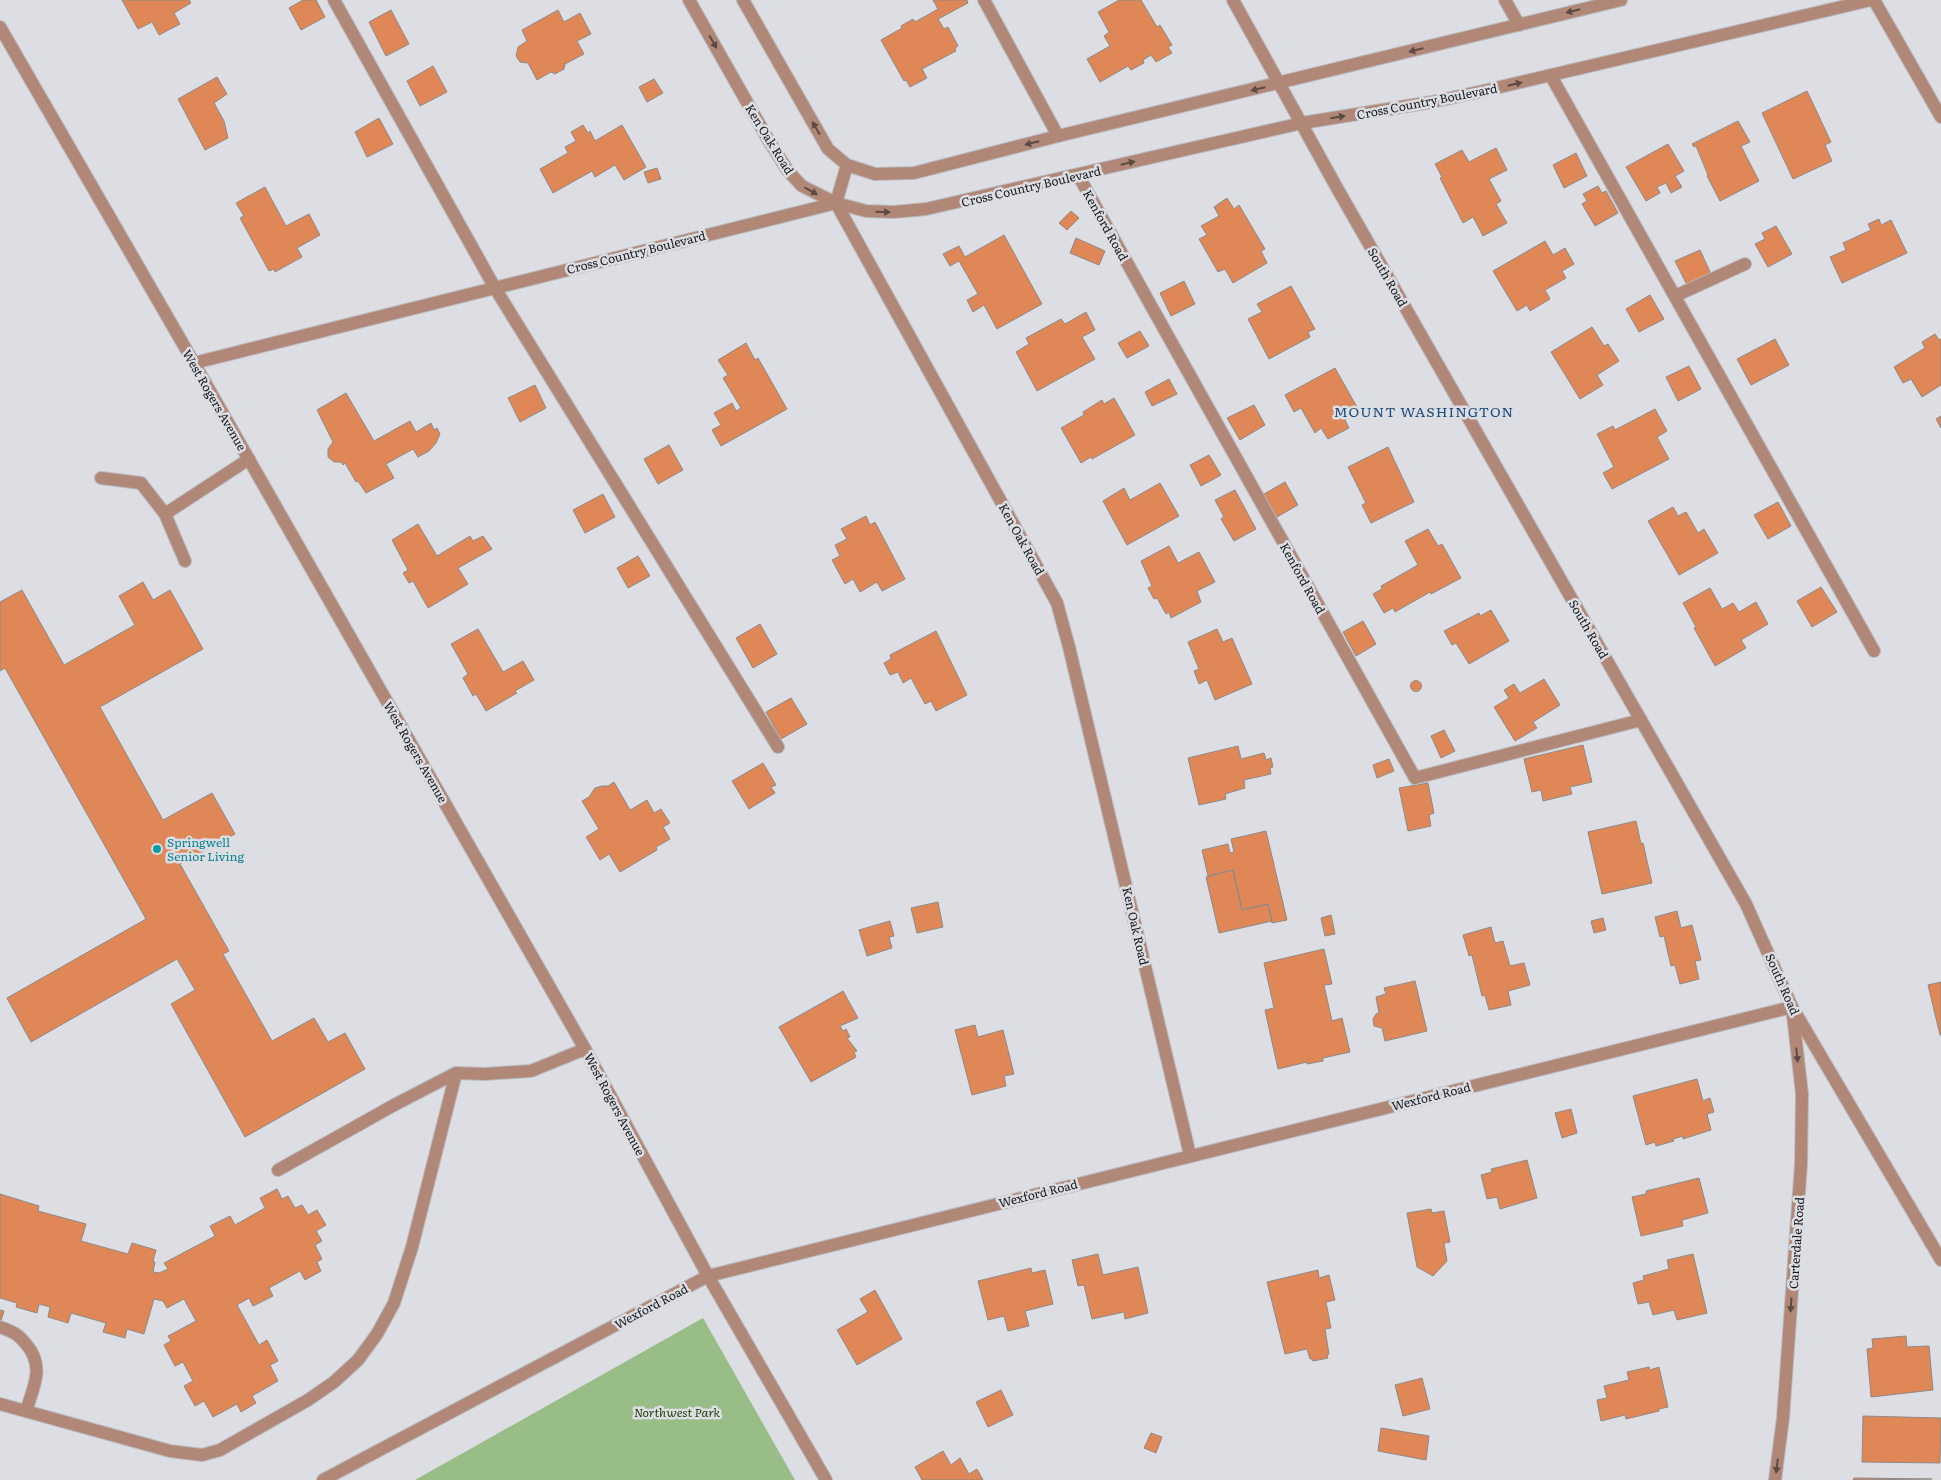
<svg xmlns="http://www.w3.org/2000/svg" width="1941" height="1480" font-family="Literata,serif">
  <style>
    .green { fill: #98bd86 }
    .building { fill: #e08757; stroke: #8e8987 }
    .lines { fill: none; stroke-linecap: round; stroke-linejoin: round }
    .service-casing { stroke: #b9babf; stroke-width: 14 }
    .minor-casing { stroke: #b9babf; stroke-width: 14 }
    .tertiary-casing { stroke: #b9babf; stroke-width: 14 }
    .service { stroke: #b18877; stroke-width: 12 }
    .minor { stroke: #b18877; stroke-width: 12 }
    .tertiary { stroke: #b18877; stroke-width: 12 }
    .oneway { fill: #5c4a44 }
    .culture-dot { fill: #0f9aa8; stroke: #dcdee3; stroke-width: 2 }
    .labels { text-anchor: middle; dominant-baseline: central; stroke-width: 5; stroke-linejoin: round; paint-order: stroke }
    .street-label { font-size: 12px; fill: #17181a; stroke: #dcdee3 }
    .culture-label { font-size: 12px; fill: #0d838f; stroke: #dcdee3; text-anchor: start }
    .park-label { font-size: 12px; font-style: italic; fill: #1f4206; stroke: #dcdee3 }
    .neighbourhood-label { font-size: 14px; letter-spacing: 1px; fill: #1c4a7d; stroke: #dcdee3 }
  </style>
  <rect width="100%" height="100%" fill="#dcdee3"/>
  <path class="green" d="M 703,1318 L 795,1480 L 415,1480 Z"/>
  <path class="building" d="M 122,0 L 189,0 L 191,3 L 174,13 L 180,24 L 159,35 L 152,22 L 138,29 Z
    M 303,0 L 316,0 L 325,17 L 301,30 L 289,8 Z
    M 933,0 L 967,0 L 968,3 L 938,19 L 944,29 L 948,27 L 958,46 L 955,48 L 956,51 L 922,69 L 927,78 L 910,87 L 906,80 L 904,81 L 881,40 L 902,28 L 901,26 L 913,19 L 915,22 L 938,9 Z
    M 1119,0 L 1141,0 L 1157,27 L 1160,25 L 1172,45 L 1168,47 L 1172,53 L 1156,62 L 1151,55 L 1143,60 L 1144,63 L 1131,70 L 1128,66 L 1100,82 L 1087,59 L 1110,46 L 1104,36 L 1109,32 L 1098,12 Z
    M 391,10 L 409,44 L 386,56 L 369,22 Z
    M 558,10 L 564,22 L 580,13 L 591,34 L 577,41 L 584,54 L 565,64 L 564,69 L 555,74 L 551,72 L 537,80 L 528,63 L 520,62 L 516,56 L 518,47 L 527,41 L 522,30 Z
    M 433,66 L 447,92 L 420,106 L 407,81 Z
    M 217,77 L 227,94 L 214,103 L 224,121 L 228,138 L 205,150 L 178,99 Z
    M 654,79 L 663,93 L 647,102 L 639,87 Z
    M 1807,91 L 1831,142 L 1825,145 L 1832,161 L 1793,179 L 1762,113 Z
    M 379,118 L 393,144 L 367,157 L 355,132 Z
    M 1738,121 L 1750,142 L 1741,146 L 1759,181 L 1720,201 L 1707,176 L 1708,175 L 1696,146 L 1694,147 L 1692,144 Z
    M 583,125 L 588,133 L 590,131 L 595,141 L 622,125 L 646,167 L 624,180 L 615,165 L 595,177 L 592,171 L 553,193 L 540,169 L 568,153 L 565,147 L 576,141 L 571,132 Z
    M 1668,144 L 1684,171 L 1675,176 L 1682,187 L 1671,193 L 1666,183 L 1657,187 L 1660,193 L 1646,201 L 1626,167 Z
    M 1496,148 L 1507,170 L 1489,179 L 1501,201 L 1496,204 L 1507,223 L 1483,236 L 1473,217 L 1463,223 L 1440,178 L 1442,177 L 1435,164 L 1462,150 L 1469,162 Z
    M 1576,153 L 1587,176 L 1564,188 L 1553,165 Z
    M 657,168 L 661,179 L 648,183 L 644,172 Z
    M 1598,186 L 1602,193 L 1606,191 L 1618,213 L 1595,226 L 1582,204 L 1587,201 L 1583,194 Z
    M 265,187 L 286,226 L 309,214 L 320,235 L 297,248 L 302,257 L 275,272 L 274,269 L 269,271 L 240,218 L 244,216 L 236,203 Z
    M 1227,198 L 1234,209 L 1239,205 L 1265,249 L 1261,251 L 1267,263 L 1233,283 L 1225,269 L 1218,272 L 1199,239 L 1207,235 L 1201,226 L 1219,216 L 1214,207 Z
    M 1071,211 L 1079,218 L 1067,230 L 1059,223 Z
    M 1879,219 L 1881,225 L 1891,220 L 1907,253 L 1842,283 L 1830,257 L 1846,250 L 1843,243 L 1871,230 L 1868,224 Z
    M 1776,226 L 1792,254 L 1768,267 L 1755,244 L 1765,239 L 1762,233 Z
    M 1004,235 L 1042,304 L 997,329 L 984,305 L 973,312 L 967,300 L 978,294 L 959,261 L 950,266 L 943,254 L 959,246 L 965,257 Z
    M 1076,238 L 1105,251 L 1099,265 L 1070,253 Z
    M 1545,241 L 1553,255 L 1565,248 L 1574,264 L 1562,271 L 1566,278 L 1545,290 L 1550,299 L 1530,311 L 1527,305 L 1517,311 L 1493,271 Z
    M 1700,250 L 1711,274 L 1687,285 L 1675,261 Z
    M 1184,281 L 1195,304 L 1171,316 L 1160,293 Z
    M 1291,286 L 1315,329 L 1308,332 L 1310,337 L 1269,359 L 1248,319 L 1262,312 L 1257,304 Z
    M 1650,295 L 1664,319 L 1639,332 L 1626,309 Z
    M 1086,312 L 1095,330 L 1082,337 L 1095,359 L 1037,391 L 1016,352 L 1029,344 L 1026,338 L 1061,319 L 1065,324 Z
    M 1592,327 L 1604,346 L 1608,344 L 1619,361 L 1597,375 L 1603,385 L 1580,399 L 1551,352 Z
    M 1140,331 L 1149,346 L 1127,358 L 1118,343 Z
    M 1935,334 L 1939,340 L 1941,339 L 1941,385 L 1922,397 L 1911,379 L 1903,383 L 1894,367 L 1925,348 L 1922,342 Z
    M 1775,339 L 1789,365 L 1751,385 L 1737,359 Z
    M 746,343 L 755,360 L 758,358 L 787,409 L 721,446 L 712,430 L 721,425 L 714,413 L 732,403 L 736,411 L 741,408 L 723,378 L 728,375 L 718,360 Z
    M 1689,366 L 1701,389 L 1678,401 L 1666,377 Z
    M 1335,368 L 1357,407 L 1347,413 L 1349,417 L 1345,420 L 1349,428 L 1328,439 L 1321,428 L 1315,433 L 1301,408 L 1294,412 L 1285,395 Z
    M 1169,379 L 1177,394 L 1152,406 L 1145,392 Z
    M 535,385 L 546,408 L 520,422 L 508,398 Z
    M 346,393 L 374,441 L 410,421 L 416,432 L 431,423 L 434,430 L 437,428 L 440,434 L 436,443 L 429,451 L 418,457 L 413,449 L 386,464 L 394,478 L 366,493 L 358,481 L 356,482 L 345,463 L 343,465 L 341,462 L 334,462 L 328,457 L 328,449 L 333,442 L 317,410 Z
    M 1114,398 L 1135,435 L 1092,459 L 1091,457 L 1081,463 L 1061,428 L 1084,415 L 1083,412 L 1102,400 L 1104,404 Z
    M 1254,405 L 1265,425 L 1240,440 L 1227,418 Z
    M 1655,409 L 1667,431 L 1657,437 L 1669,459 L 1612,489 L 1603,473 L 1614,467 L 1597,434 L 1613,426 L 1615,430 Z
    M 1941,416 L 1941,428 L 1936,419 Z
    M 669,445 L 683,470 L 658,484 L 644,459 Z
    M 1388,447 L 1414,502 L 1371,523 L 1362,505 L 1366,503 L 1348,467 Z
    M 1209,455 L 1221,475 L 1201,486 L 1190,465 Z
    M 1285,482 L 1298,505 L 1277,517 L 1264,494 Z
    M 1160,483 L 1179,516 L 1127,545 L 1103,501 L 1124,488 L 1130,500 Z
    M 1235,490 L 1256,529 L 1234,541 L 1221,519 L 1224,517 L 1215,500 Z
    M 603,494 L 615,517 L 585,533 L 573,510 Z
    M 1778,502 L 1791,526 L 1768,539 L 1754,515 Z
    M 1673,507 L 1678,516 L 1686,512 L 1698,533 L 1704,529 L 1718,553 L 1679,575 L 1648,521 Z
    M 866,516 L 870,525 L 875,522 L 905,579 L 882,591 L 877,582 L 860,592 L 853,579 L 845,584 L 832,560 L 840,556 L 835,545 L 847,539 L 841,529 Z
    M 418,524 L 437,556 L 470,536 L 473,541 L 483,536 L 492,549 L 458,568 L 468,584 L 428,608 L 413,581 L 409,583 L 403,573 L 408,570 L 392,540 Z
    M 1428,529 L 1438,546 L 1442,544 L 1461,578 L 1431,594 L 1430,592 L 1395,612 L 1393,608 L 1384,613 L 1373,594 L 1382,589 L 1381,586 L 1418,565 L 1405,541 Z
    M 1169,546 L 1178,563 L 1199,552 L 1215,582 L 1197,591 L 1201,602 L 1171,618 L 1169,612 L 1166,614 L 1157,598 L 1154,599 L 1148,588 L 1152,586 L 1141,561 Z
    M 638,556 L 650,576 L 628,588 L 617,568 Z
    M 143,582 L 153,600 L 170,590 L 203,649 L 100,707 L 163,820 L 212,793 L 235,834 L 180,864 L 229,951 L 223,954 L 272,1041 L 314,1018 L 328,1042 L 345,1033 L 365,1069 L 245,1137 L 171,1004 L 195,990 L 177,959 L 31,1042 L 7,998 L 146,919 L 5,668 L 0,671 L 0,602 L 22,590 L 64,665 L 135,625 L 119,596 Z
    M 1821,587 L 1837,612 L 1812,627 L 1797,601 Z
    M 1710,588 L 1722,609 L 1733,603 L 1739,612 L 1756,602 L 1768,624 L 1741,640 L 1746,648 L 1715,666 L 1694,628 L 1696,627 L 1683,603 Z
    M 1491,610 L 1509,641 L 1469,664 L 1456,643 L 1452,645 L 1444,631 L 1479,613 L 1480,616 Z
    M 1363,621 L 1376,644 L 1356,656 L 1343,632 Z
    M 760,624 L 777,654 L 753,668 L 736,638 Z
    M 478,629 L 503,672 L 523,661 L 534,680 L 515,691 L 517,693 L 486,711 L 476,694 L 473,696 L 463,678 L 468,674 L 451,644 Z
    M 1217,629 L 1223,642 L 1232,638 L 1252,684 L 1215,700 L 1207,680 L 1199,684 L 1194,671 L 1199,669 L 1188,642 Z
    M 936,631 L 967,695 L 936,711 L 931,701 L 925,704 L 911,678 L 903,683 L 898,672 L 890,675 L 884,663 L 891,659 L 890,655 Z
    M 1544,679 L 1560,705 L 1533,722 L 1537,728 L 1515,741 L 1494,707 L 1509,698 L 1504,690 L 1514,684 L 1520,693 Z
    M1410.5 686a5.5 5.5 0 1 1 11 0a5.5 5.5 0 1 1-11 0Z
    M 791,698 L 807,724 L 781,739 L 766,712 Z
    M 1444,730 L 1455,751 L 1441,758 L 1431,736 Z
    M 1583,745 L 1592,782 L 1570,787 L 1572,794 L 1543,801 L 1541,790 L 1532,792 L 1524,759 Z
    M 1238,746 L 1241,759 L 1264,753 L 1266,760 L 1271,758 L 1273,767 L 1270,768 L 1271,774 L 1244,780 L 1245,788 L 1225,794 L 1226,799 L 1199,805 L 1188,758 Z
    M 1389,759 L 1394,771 L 1377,778 L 1373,765 Z
    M 763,763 L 776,785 L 771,787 L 775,793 L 749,809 L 732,781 Z
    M 614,782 L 630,810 L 647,800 L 654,813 L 661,809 L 670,823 L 663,827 L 670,839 L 656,847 L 657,850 L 620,872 L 609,854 L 600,860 L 586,837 L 599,829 L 582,801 L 589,797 L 595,788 L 602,786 L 608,786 Z
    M 1428,783 L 1434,813 L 1429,815 L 1431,826 L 1408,831 L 1399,788 Z
    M 1636,821 L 1641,844 L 1643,843 L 1652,883 L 1602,894 L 1588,832 Z
    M 1266,831 L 1287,920 L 1272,923 L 1268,904 L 1242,910 L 1233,870 L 1208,876 L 1202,850 L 1228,844 L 1230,853 L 1234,852 L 1231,839 Z
    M 1233,870 L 1242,910 L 1268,904 L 1272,921 L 1219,933 L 1206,877 Z
    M 938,902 L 943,927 L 917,933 L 911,908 Z
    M 1677,911 L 1681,928 L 1692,925 L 1701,960 L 1695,961 L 1699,979 L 1680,984 L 1675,965 L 1671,966 L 1664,936 L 1660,937 L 1655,917 Z
    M 1331,915 L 1335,934 L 1325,936 L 1321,918 Z
    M 1603,918 L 1606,930 L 1594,933 L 1591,921 Z
    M 890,921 L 894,936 L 889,937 L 892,948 L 867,956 L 859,930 Z
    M 1491,927 L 1495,943 L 1503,941 L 1510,966 L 1524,963 L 1530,985 L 1508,991 L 1511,1005 L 1489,1010 L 1485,995 L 1482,996 L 1472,955 L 1469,956 L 1463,935 Z
    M 1324,949 L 1332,984 L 1324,985 L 1332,1021 L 1342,1018 L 1350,1052 L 1323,1058 L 1323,1061 L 1307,1064 L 1307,1062 L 1278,1069 L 1265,1010 L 1274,1008 L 1264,963 Z
    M 1415,981 L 1427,1031 L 1385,1041 L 1382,1028 L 1374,1026 L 1373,1019 L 1376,1014 L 1379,1013 L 1376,997 L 1386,994 L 1384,988 Z
    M 1941,982 L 1941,1035 L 1940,1035 L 1928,985 Z
    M 843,991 L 858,1018 L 840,1026 L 843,1031 L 846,1029 L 850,1037 L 847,1038 L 857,1051 L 854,1052 L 856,1057 L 811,1082 L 779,1027 Z
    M 975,1025 L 978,1037 L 1003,1030 L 1014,1074 L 1004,1076 L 1006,1086 L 972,1095 L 955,1030 Z
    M 1697,1079 L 1703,1101 L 1710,1098 L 1714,1112 L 1707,1114 L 1711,1130 L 1683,1139 L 1683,1136 L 1673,1139 L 1674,1141 L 1656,1146 L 1655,1142 L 1646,1145 L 1633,1096 Z
    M 1571,1109 L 1577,1133 L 1562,1138 L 1555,1113 Z
    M 1527,1160 L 1537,1198 L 1500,1209 L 1497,1197 L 1487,1199 L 1481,1175 L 1492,1172 L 1491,1169 Z
    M 1699,1178 L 1708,1213 L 1682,1220 L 1683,1226 L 1641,1236 L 1632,1197 L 1646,1194 L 1646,1191 Z
    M 277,1189 L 282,1199 L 288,1196 L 295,1208 L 302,1205 L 308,1215 L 317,1210 L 326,1225 L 316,1231 L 322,1241 L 315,1245 L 322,1259 L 317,1262 L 321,1271 L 305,1280 L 300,1271 L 269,1288 L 273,1296 L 253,1306 L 249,1298 L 237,1305 L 259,1345 L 267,1340 L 278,1361 L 270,1365 L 278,1381 L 252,1396 L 256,1403 L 241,1412 L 237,1404 L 213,1417 L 204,1401 L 195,1406 L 184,1386 L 193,1381 L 183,1362 L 175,1366 L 164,1345 L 171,1341 L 168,1336 L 196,1321 L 184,1299 L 167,1308 L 163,1301 L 154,1299 L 144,1334 L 127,1329 L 125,1338 L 103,1332 L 106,1323 L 71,1313 L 68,1323 L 48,1317 L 50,1307 L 39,1304 L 37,1313 L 16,1307 L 17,1303 L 0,1298 L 0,1194 L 39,1206 L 38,1211 L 86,1224 L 81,1241 L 128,1254 L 132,1243 L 156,1250 L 153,1261 L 155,1262 L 153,1272 L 159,1273 L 168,1269 L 164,1263 L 215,1236 L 210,1226 L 230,1216 L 235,1225 L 265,1208 L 260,1198 Z
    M 1431,1209 L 1432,1213 L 1444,1211 L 1450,1242 L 1444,1243 L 1447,1261 L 1433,1276 L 1417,1267 L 1407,1213 Z
    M 1098,1254 L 1103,1275 L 1138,1267 L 1148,1313 L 1125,1319 L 1124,1312 L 1092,1319 L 1084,1285 L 1078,1286 L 1072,1260 Z
    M 1693,1254 L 1707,1313 L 1677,1320 L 1674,1310 L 1653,1315 L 1649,1302 L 1638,1304 L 1633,1283 L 1644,1280 L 1643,1276 L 1669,1269 L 1667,1260 Z
    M 1031,1268 L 1032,1273 L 1045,1270 L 1053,1304 L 1025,1311 L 1029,1326 L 1008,1331 L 1004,1316 L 988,1320 L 978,1281 Z
    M 1318,1270 L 1319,1278 L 1329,1275 L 1335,1300 L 1326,1302 L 1331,1328 L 1325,1329 L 1329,1354 L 1327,1355 L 1328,1358 L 1313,1361 L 1312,1359 L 1310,1359 L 1307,1349 L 1285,1354 L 1267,1282 Z
    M 875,1290 L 902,1339 L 857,1365 L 837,1330 L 868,1312 L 860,1299 Z
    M 0,1310 L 4,1311 L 0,1324 Z
    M 1906,1336 L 1907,1347 L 1929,1346 L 1933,1390 L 1871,1397 L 1867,1349 L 1873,1348 L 1872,1339 Z
    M 1649,1367 L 1650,1370 L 1659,1367 L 1668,1407 L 1659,1409 L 1659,1411 L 1626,1419 L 1625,1415 L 1601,1421 L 1597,1400 L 1607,1398 L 1604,1386 L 1629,1380 L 1627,1372 Z
    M 1422,1378 L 1430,1409 L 1403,1416 L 1395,1385 Z
    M 1001,1390 L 1013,1415 L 988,1427 L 976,1402 Z
    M 1863,1416 L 1941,1418 L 1940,1463 L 1862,1462 Z
    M 1381,1428 L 1429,1436 L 1426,1460 L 1378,1451 Z
    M 1151,1433 L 1162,1437 L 1156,1453 L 1144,1448 Z
    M 943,1451 L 951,1465 L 960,1458 L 969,1474 L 977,1469 L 983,1480 L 922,1480 L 915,1467 Z
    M 1854,1478 L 1932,1479 L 1853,1480 Z"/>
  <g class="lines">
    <g class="service-casing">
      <path id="service" d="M 334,0 L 495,288 L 778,747
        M 984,0 L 1058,136
        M 1505,0 L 1519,25
        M 1551,76 L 1874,651
        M 1078,175 L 1415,778 L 1641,720
        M 1675,296 L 1745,264
        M 101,478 L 141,483 L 165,514
        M 185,561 L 165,514 L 249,459
        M 278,1170 L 396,1104 L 456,1073 L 484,1074 L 531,1071 L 585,1049
        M 0,1327 C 13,1332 17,1333 26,1344 C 45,1366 34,1386 26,1411
        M 0,1404 L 170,1451 L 202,1455 L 220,1450 L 308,1400 L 334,1382 L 358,1360 L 377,1334 L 394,1303 L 412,1247 L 456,1073"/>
    </g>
    <g class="minor-casing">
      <path id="minor" d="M 1233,0 L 1337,188 L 1746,904 L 1792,1007 L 1941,1260
        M 1874,0 L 1941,117
        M 836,203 L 1057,603 L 1069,647 L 1190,1155
        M 836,203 L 847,165
        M 194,363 L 836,203
        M 323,1480 L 708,1276 L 1792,1007 L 1802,1094 L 1801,1164 L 1783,1418 L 1775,1480"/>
    </g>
    <g class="tertiary-casing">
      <path id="tertiary" d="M 689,0 L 769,141 L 788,171 L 802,186 L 836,203 L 866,211 L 894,212 L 926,209 L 1302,123 L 1432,102 L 1483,91 L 1871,0
        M 743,0 L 828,149 L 847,165 L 875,174 L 914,173 L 1058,136 L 1621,0
        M 0,27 L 194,363 L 585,1049 L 708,1276 L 826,1480"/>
    </g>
    <use href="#service" class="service"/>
    <use href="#minor" class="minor"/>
    <use href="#tertiary" class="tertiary"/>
  </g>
  <defs><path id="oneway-solid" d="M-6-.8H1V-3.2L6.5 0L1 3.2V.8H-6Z" transform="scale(1.25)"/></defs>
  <g class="oneway">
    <use href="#oneway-solid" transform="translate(1573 11) rotate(166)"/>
    <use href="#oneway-solid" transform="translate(713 42) rotate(60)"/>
    <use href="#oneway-solid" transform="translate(1416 50) rotate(166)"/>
    <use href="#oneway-solid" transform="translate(1515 84) rotate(-13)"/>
    <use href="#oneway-solid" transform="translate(1258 89) rotate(167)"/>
    <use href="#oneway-solid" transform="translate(1338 117) rotate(-9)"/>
    <use href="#oneway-solid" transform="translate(816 128) rotate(-121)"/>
    <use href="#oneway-solid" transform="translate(1032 143) rotate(166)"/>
    <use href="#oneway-solid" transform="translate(1128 163) rotate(-13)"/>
    <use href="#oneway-solid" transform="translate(811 191) rotate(29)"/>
    <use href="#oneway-solid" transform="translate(883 212) rotate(2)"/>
    <use href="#oneway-solid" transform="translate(1797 1055) rotate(84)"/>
    <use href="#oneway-solid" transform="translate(1791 1305) rotate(94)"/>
    <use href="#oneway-solid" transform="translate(1777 1466) rotate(97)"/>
  </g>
  <circle class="culture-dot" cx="157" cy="849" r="5"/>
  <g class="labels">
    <g class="street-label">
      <text transform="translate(1427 101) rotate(-11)">Cross Country Boulevard</text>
      <text transform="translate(770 139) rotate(58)">Ken Oak Road</text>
      <text transform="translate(1031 186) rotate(-13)">Cross Country Boulevard</text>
      <text transform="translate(1106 225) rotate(61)">Kenford Road</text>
      <text transform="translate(636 252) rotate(-14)">Cross Country Boulevard</text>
      <text transform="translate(1388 277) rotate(60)">South Road</text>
      <text transform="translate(215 400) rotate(60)">West Rogers Avenue</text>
      <text transform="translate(1022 539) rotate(61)">Ken Oak Road</text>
      <text transform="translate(1303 578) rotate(61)">Kenford Road</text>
      <text transform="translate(1589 629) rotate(60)">South Road</text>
      <text transform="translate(416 752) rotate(60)">West Rogers Avenue</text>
      <text transform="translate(1136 926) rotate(77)">Ken Oak Road</text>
      <text transform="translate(1783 984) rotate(66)">South Road</text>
      <text transform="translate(1431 1096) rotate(-14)">Wexford Road</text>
      <text transform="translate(615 1104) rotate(62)">West Rogers Avenue</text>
      <text transform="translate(1038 1193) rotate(-14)">Wexford Road</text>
      <text transform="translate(1796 1243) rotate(-86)">Carterdale Road</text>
      <text transform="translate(651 1306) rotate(-28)">Wexford Road</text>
    </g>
    <g class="culture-label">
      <text x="167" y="842">Springwell<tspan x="167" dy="14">Senior Living</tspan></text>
    </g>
    <g class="park-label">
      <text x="677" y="1412">Northwest Park</text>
    </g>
    <g class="neighbourhood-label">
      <text x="1424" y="411">MOUNT WASHINGTON</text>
    </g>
  </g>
</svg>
